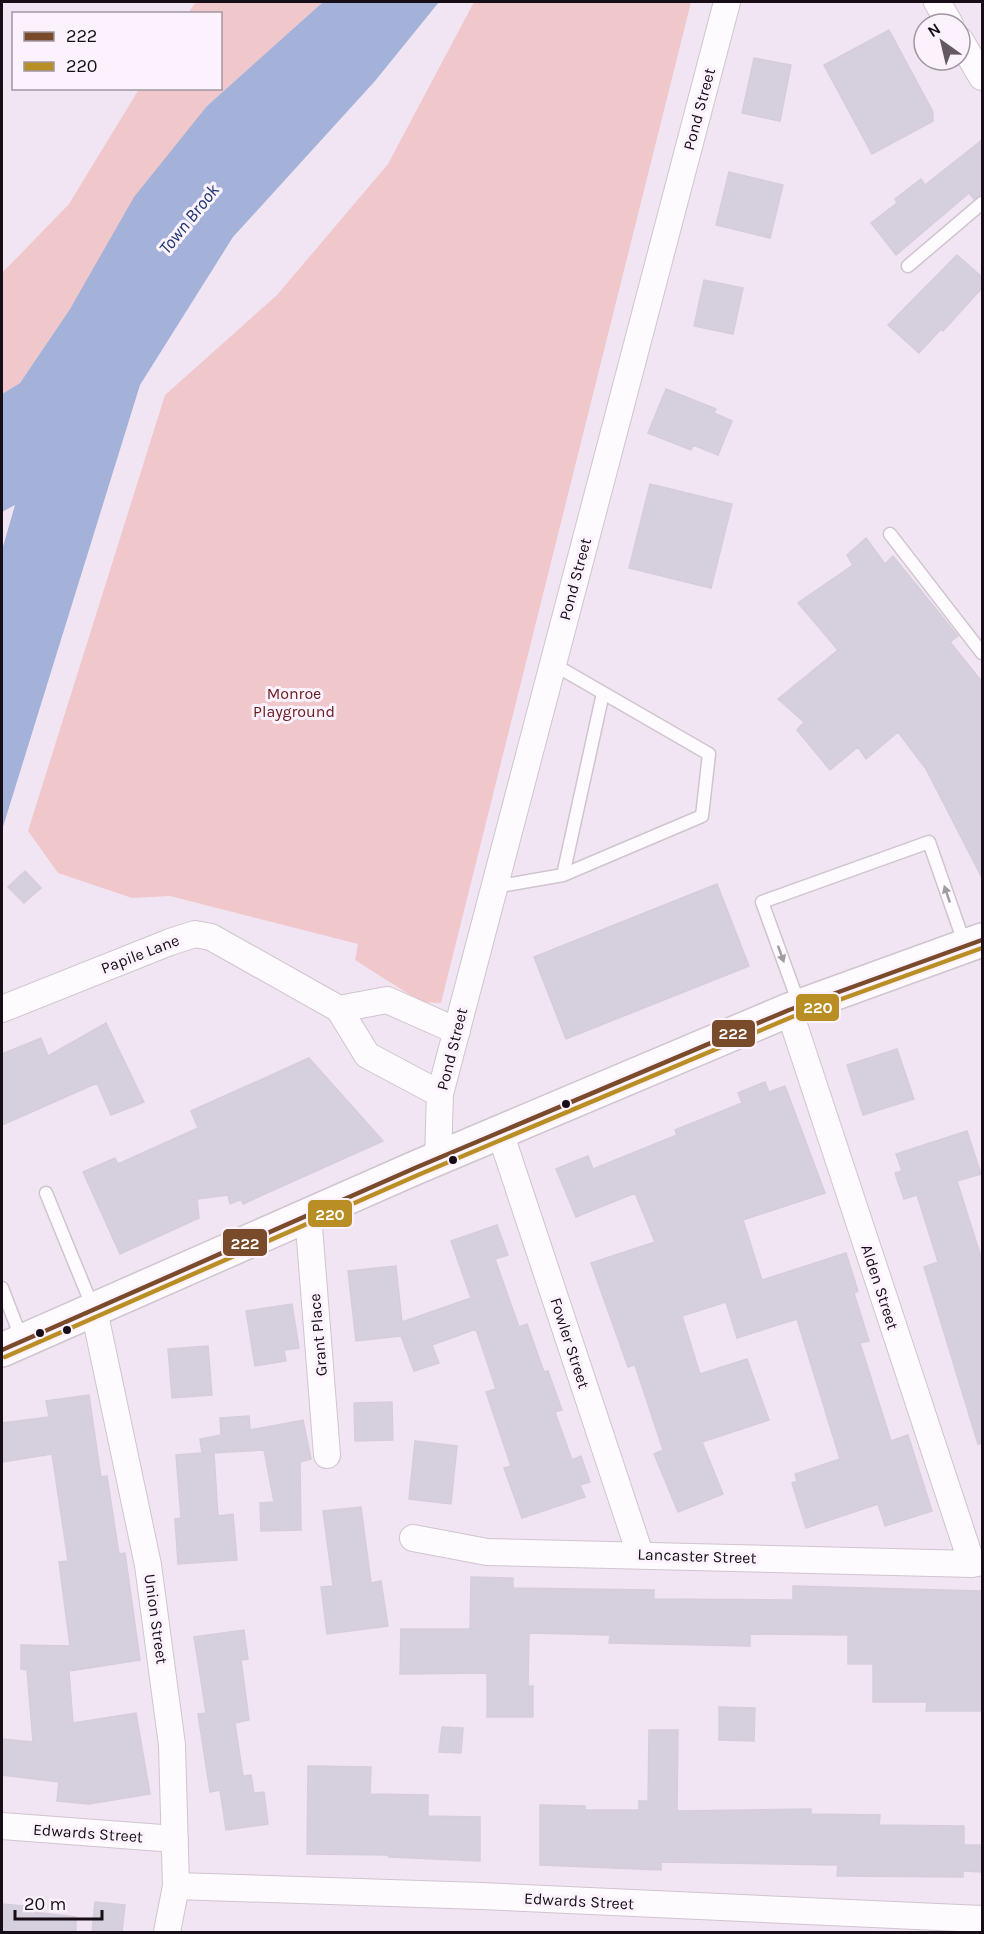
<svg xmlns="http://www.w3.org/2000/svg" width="984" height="1934" font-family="Karla,sans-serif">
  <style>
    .green { fill: #f0c8cb }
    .water { fill: #a4b2d9 }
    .building { fill: #d6cfde; stroke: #d5ceda; stroke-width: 1.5 }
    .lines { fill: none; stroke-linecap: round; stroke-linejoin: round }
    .lane-casing { stroke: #cfc4cf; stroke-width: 15 }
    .street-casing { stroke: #cfc4cf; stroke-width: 28 }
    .primary-casing { stroke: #cfc4cf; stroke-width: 36 }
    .lane { stroke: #fdfbfd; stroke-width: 12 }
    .street { stroke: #fdfbfd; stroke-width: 26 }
    .primary { stroke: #fdfbfd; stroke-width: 33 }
    .bus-1-casing { stroke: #fcf2fd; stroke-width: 9 }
    .bus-2-casing { stroke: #fcf2fd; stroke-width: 9 }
    .bus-1 { stroke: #7a4b2a; stroke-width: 4.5 }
    .bus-2 { stroke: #b98f25; stroke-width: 4.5 }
    .oneway { fill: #a19ca1 }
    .bus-dot { fill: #160d16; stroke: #fcf2fd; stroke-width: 2 }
    .labels { text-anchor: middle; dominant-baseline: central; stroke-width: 6; stroke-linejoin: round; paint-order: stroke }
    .street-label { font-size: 16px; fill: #160d16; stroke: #fcf2fd }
    .park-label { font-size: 16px; fill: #681b1b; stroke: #fcf2fd }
    .water-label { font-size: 18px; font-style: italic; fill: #1b3672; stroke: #fcf2fd }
    .line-badge { stroke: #fcf2fd; stroke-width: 2 }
    .badge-label { font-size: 16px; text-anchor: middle; font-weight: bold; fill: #fff }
  </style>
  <rect width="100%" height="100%" fill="#f2e5f3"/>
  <path class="green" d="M 196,2 L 323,2 L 207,106 L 20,383 L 2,394 L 2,273 L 69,204 L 139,89 L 220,88 L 220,14 L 188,13 Z
    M 474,2 L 691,2 L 441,1003 L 421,1002 L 355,960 L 358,944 L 170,896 L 132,898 L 58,873 L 28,831 L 165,395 L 277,295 L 388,164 Z"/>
  <path class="water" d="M 323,2 L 439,2 L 375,81 L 233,237 L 140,385 L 2,830 L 2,550 L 15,505 L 2,512 L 2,394 L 20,383 L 70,309 L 134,197 L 207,106 Z"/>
  <path class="building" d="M 889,30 L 933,112 L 933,121 L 872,154 L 824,65 Z
    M 754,58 L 791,65 L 780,121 L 742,113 Z
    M 982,140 L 982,195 L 974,199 L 969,193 L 896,255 L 871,223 L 897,203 L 895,199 L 921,179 L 925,185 Z
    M 729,172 L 783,185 L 770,238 L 716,225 Z
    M 957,255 L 982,277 L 982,288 L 943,331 L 941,329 L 919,353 L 888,325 Z
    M 704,280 L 743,288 L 733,334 L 694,326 Z
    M 666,389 L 716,409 L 714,413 L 732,421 L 718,455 L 693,445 L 691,450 L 648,433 Z
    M 650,484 L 732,504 L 711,588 L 629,568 Z
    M 866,538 L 885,564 L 893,556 L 958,636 L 950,642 L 982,682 L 982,878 L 926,769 L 898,732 L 866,759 L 858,747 L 830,770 L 797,730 L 804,722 L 778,699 L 838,650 L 798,603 L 853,565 L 847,555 Z
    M 25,871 L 41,888 L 24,903 L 8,887 Z
    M 717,884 L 749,966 L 566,1039 L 534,957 Z
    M 106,1023 L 144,1102 L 111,1115 L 97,1083 L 2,1125 L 2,1054 L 41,1038 L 48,1056 Z
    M 897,1049 L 914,1099 L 863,1115 L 847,1065 Z
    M 309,1058 L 383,1141 L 243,1204 L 241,1199 L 230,1204 L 228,1195 L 197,1199 L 199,1218 L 120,1254 L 83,1172 L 115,1158 L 118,1164 L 198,1128 L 191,1111 Z
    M 765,1082 L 769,1092 L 785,1086 L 825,1193 L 743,1220 L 762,1280 L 846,1253 L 858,1291 L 854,1293 L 869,1341 L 860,1343 L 891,1441 L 908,1435 L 932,1511 L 885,1526 L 878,1504 L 806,1528 L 792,1483 L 797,1481 L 795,1474 L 840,1459 L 797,1319 L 737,1338 L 726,1302 L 682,1316 L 700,1374 L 747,1359 L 769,1420 L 702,1442 L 723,1494 L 678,1512 L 654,1454 L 663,1450 L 635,1365 L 628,1367 L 591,1263 L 655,1242 L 635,1193 L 576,1217 L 556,1169 L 588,1156 L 593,1169 L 677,1135 L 675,1130 L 742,1103 L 738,1093 Z
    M 967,1131 L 981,1174 L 957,1181 L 982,1260 L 982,1443 L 978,1444 L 924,1267 L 938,1262 L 917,1195 L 904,1199 L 895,1173 L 902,1171 L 896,1154 Z
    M 497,1225 L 508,1255 L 495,1259 L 519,1327 L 527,1324 L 544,1372 L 548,1371 L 562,1410 L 555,1412 L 572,1460 L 581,1456 L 590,1482 L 580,1485 L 585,1497 L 522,1518 L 504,1468 L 511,1466 L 486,1392 L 496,1389 L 476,1329 L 432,1345 L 439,1363 L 414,1371 L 401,1336 L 356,1341 L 348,1271 L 396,1266 L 402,1322 L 471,1298 L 451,1241 Z
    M 292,1304 L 299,1348 L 284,1350 L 286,1361 L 255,1366 L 246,1311 Z
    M 208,1346 L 212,1395 L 172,1398 L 168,1349 Z
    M 89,1395 L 101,1477 L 107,1476 L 119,1554 L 125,1553 L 140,1660 L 69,1671 L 73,1723 L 136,1713 L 150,1794 L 89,1804 L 57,1801 L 59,1782 L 2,1775 L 2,1739 L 33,1742 L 27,1670 L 21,1669 L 21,1645 L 70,1646 L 59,1562 L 68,1561 L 52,1454 L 2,1462 L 2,1423 L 49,1417 L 46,1401 Z
    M 392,1402 L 393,1440 L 355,1441 L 354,1403 Z
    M 249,1416 L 250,1430 L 303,1420 L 311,1459 L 300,1462 L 301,1530 L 261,1531 L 260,1503 L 274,1502 L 264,1450 L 214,1453 L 218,1516 L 233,1514 L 237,1560 L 178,1564 L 175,1519 L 181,1518 L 176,1455 L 202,1453 L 200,1439 L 221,1435 L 220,1418 Z
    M 415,1441 L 457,1446 L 451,1504 L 409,1499 Z
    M 361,1507 L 371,1583 L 381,1581 L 388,1626 L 327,1634 L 321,1587 L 333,1586 L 323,1511 Z
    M 471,1577 L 513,1578 L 513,1588 L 654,1590 L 654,1599 L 793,1600 L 793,1586 L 982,1591 L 982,1711 L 926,1711 L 927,1702 L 873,1702 L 873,1664 L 848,1664 L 848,1635 L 750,1634 L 750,1646 L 609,1643 L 610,1635 L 529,1633 L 528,1686 L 533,1686 L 533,1717 L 487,1717 L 487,1673 L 400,1674 L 401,1629 L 470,1629 Z
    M 244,1630 L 248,1659 L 241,1660 L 249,1720 L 235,1723 L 243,1776 L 251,1775 L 254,1793 L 264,1792 L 268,1824 L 226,1830 L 220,1790 L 210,1792 L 198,1714 L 206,1713 L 194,1637 Z
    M 719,1707 L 755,1708 L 754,1741 L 719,1740 Z
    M 442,1727 L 463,1728 L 461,1753 L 439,1752 Z
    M 649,1730 L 678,1730 L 677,1811 L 811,1809 L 811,1814 L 880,1815 L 879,1825 L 964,1826 L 964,1845 L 982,1845 L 982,1872 L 963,1871 L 963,1877 L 837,1876 L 838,1865 L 661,1862 L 661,1870 L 540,1865 L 540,1805 L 585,1806 L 585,1810 L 639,1810 L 639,1801 L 648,1801 Z
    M 308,1766 L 371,1767 L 370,1794 L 428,1795 L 428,1816 L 480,1817 L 480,1861 L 389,1857 L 389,1855 L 307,1854 Z
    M 95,1902 L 125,1905 L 122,1932 L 92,1932 Z
    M 2,1904 L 34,1907 L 33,1912 L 76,1917 L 76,1932 L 2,1932 Z"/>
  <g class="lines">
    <g class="lane-casing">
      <path id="lane" d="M 908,266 L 982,203
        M 890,534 L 982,653
        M 563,875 L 603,693
        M 494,887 L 563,875 L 702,816 L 709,754 L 553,664
        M 799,1004 L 762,902 L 929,842 L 965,945
        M 46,1193 L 93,1308
        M 2,1288 L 22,1340"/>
    </g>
    <g class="street-casing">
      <path id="street" d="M 937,2 L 950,24
        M 960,40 L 982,77
        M 2,1009 L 170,942 L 195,934 L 211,937 L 339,1009 L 367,1055 L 440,1094
        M 339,1009 L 387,1000 L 457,1031
        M 789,1010 L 972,1564
        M 500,1132 L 640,1554
        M 438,1158 L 440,1094 L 727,2
        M 308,1214 L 327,1455
        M 94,1310 L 148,1565 L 172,1745 L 176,1886 L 167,1932
        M 413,1538 L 487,1552 L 972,1564 L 982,1562
        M 2,1826 L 175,1839
        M 176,1886 L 481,1896 L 982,1919"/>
    </g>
    <g class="primary-casing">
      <path id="primary" d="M 2,1350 L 415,1168 L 789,1010 L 982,940"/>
    </g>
    <use href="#lane" class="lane"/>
    <use href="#street" class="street"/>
    <use href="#primary" class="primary"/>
    <g class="bus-1-casing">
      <path id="bus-1" d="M 2,1350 L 415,1168 L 789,1010 L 982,940"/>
    </g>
    <g class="bus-2-casing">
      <path id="bus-2" d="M 5,1357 L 418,1175 L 792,1017 L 982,948"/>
    </g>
    <use href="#bus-1" class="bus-1"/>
    <use href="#bus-2" class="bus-2"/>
  </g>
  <defs><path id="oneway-solid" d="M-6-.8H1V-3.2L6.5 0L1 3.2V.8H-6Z" transform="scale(1.5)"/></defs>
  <g class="oneway">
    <use href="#oneway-solid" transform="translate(947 894) rotate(-109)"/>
    <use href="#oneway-solid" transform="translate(781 954) rotate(70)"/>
  </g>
  <g class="bus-dot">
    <circle cx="566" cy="1104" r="5"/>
    <circle cx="453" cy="1160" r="5"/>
    <circle cx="67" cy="1330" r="5"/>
    <circle cx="40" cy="1333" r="5"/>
  </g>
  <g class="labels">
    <g class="street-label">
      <text transform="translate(699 109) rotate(-75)">Pond Street</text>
      <text transform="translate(575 579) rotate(-75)">Pond Street</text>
      <text transform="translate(140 954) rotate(-21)">Papile Lane</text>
      <text transform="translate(452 1049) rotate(-76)">Pond Street</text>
      <text transform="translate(880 1287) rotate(72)">Alden Street</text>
      <text transform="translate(318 1335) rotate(-95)">Grant Place</text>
      <text transform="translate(570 1343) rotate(72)">Fowler Street</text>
      <text transform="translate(697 1556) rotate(2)">Lancaster Street</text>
      <text transform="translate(156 1619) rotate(82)">Union Street</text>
      <text transform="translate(88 1833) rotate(4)">Edwards Street</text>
      <text transform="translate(579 1901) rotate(3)">Edwards Street</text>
    </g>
    <g class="park-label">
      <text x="294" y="693">Monroe<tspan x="294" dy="18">Playground</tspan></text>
    </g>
    <g class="water-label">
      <text transform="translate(189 219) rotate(-51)">Town Brook</text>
    </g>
  </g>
  <g class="line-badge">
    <rect x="795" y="993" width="45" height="29" rx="6" fill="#b98f25"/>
    <rect x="711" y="1019" width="45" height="29" rx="6" fill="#7a4b2a"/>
    <rect x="307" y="1199" width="46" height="29" rx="6" fill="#b98f25"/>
    <rect x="222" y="1228" width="46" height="29" rx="6" fill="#7a4b2a"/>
  </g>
  <g class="badge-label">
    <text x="818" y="1013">220</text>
    <text x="733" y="1039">222</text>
    <text x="330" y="1220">220</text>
    <text x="245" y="1249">222</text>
  </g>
  <rect width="984" height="1934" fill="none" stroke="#160d16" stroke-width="6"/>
  <rect x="12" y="12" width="210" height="78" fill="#fcf2fd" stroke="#a096a1" stroke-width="1.5"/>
  <rect x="24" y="32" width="30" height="9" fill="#7a4b2a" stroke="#a096a1" stroke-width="1.5"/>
  <text x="66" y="42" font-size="18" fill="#160d16">222</text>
  <rect x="24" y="62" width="30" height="9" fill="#b98f25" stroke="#a096a1" stroke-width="1.5"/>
  <text x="66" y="72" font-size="18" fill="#160d16">220</text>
  <g transform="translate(942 42) rotate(326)"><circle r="28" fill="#fcf2fd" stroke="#a096a1" stroke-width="1.5"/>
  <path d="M0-4.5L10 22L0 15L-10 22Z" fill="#635963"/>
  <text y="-9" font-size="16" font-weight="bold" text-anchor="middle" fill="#160d16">N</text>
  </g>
  <path d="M15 1910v9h87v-9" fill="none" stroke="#160d16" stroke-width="3"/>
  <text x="24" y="1910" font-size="18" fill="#160d16" stroke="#fcf2fd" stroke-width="4.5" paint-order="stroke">20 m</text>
</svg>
